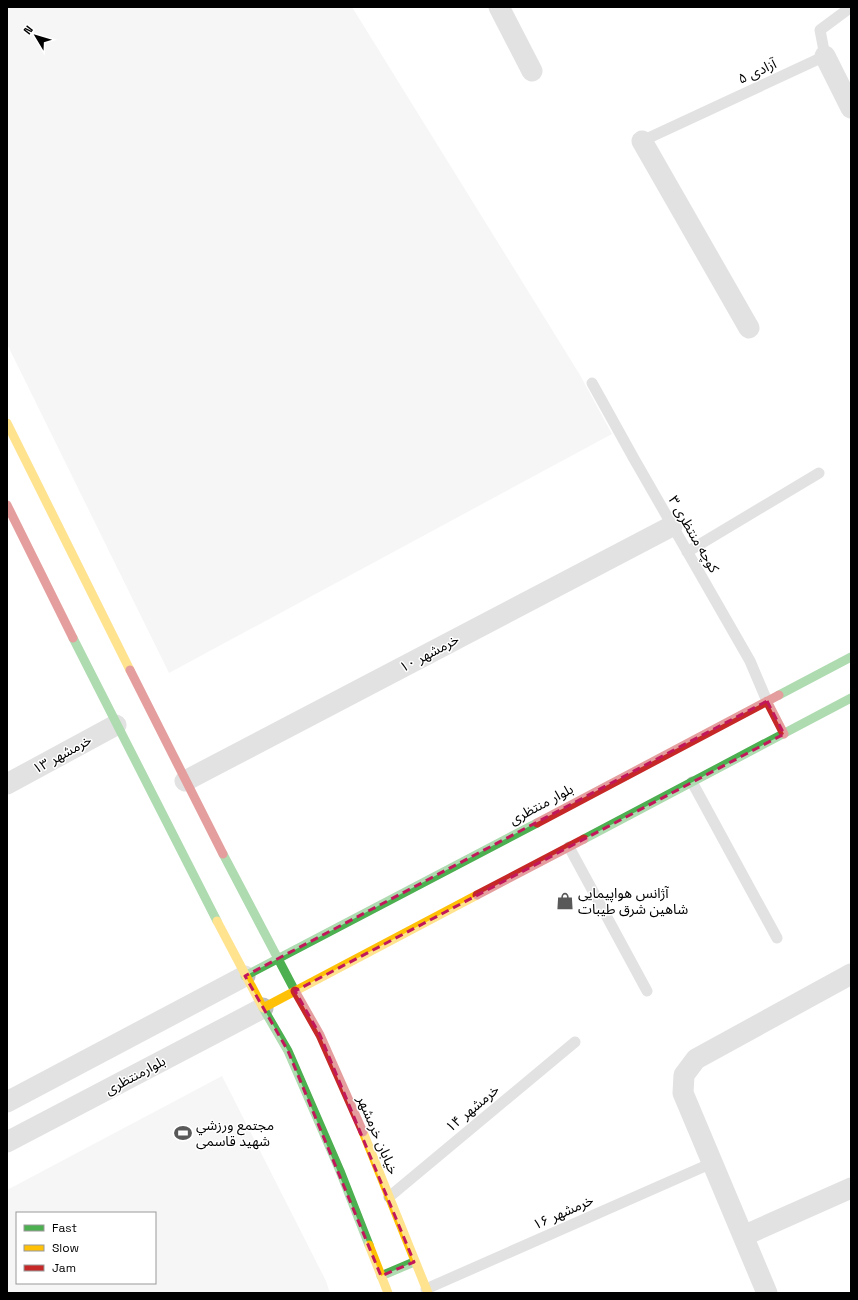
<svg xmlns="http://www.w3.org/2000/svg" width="858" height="1300" font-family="'Space Grotesk','Noto Sans Arabic',sans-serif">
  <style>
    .green { fill: #ebebeb; fill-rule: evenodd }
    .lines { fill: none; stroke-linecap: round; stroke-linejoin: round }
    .lane { stroke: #bebebe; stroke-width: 11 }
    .street { stroke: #bebebe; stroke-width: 21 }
    .fast { stroke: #4caf50; stroke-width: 9 }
    .slow { stroke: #ffc107; stroke-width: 9 }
    .jam { stroke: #c62828; stroke-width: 9 }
    .marked { fill: none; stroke: #c2185b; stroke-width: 3; stroke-dasharray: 8 5; stroke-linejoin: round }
    .labels { text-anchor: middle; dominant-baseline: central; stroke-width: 3; stroke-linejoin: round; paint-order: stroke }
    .street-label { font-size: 14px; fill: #000; stroke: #fff }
    .poi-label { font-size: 14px; fill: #000; stroke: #fff; text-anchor: start }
  </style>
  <rect width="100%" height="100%" fill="#fff"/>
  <path class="green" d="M 7,7 L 352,7 L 580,375 L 612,434 L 169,673 L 7,344 Z
    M 222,1076 L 326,1281 L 330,1293 L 7,1293 L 7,1190 ZM 17,1213 L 155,1213 L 155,1283 L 17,1283 Z"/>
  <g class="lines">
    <path class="lane" d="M 642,141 L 825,56 L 820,30 L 851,7
      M 592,383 L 633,457 L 750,661 L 767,701
      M 687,552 L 819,473
      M 692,782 L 777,938
      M 569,847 L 647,991
      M 389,1197 L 575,1042
      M 426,1289 L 712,1163"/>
    <path class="street" d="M 499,7 L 532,71
      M 825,56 L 851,108
      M 642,141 L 749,328
      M 185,781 L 672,526
      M 7,784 L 116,725
      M 7,1102 L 245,976
      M 7,1142 L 263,1008
      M 743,1236 L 851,1188
      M 767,1293 L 683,1093 L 684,1075 L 696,1059 L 851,974"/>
    <path class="fast" d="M 73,638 L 217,921
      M 779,695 L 851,657
      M 584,839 L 851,698
      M 223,854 L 295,991
      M 245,976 L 537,823
      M 263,1008 L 288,1051 L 340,1171 L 369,1245
      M 381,1276 L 414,1262"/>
    <path class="slow" d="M 7,423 L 130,670
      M 217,921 L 263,1008 L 477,895
      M 363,1132 L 428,1293
      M 369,1245 L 388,1293"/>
    <path class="jam" d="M 7,505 L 73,638
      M 130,670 L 223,854
      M 767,701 L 784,734
      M 537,823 L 779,695
      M 477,895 L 584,839
      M 295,991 L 320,1035 L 363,1132"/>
  </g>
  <path d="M0 0H858V1300H0ZM 767,701 L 784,734 L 295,991 L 320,1035 L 414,1262 L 381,1276 L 288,1051 L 245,976 Z" fill="#fff" fill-opacity=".55" fill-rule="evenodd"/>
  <path class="marked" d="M 767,701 L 784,734 L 295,991 L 320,1035 L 414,1262 L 381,1276 L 288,1051 L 245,976 Z"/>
  <defs>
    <g id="shop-bare" transform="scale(1.38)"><path d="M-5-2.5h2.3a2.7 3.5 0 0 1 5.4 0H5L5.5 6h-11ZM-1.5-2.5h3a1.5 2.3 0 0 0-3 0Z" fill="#595959" stroke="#fff" stroke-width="2.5" paint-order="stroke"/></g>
    <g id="stadium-bare" transform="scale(1.38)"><path d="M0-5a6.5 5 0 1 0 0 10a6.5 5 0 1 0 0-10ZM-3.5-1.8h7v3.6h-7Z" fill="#595959" stroke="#fff" stroke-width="2.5" paint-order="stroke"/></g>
  </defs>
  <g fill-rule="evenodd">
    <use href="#shop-bare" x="565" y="901"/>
    <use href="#stadium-bare" x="183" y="1133"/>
  </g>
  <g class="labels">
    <g class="street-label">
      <text transform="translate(757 71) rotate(-25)">آزادی ۵</text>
      <text transform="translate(694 534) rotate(60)">کوچه منتظری ۳</text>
      <text transform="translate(429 653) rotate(-28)">خرمشهر ۱۰</text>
      <text transform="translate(62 754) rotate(-29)">خرمشهر ۱۳</text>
      <text transform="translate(541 804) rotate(-28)">بلوار منتظری</text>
      <text transform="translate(135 1075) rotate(-28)">بلوارمنتظری</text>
      <text transform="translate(472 1108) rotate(-40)">خرمشهر ۱۴</text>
      <text transform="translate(378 1135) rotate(67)">خیابان خرمشهر</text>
      <text transform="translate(563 1212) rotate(-24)">خرمشهر ۱۶</text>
    </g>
    <g class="poi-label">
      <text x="578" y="893">آژانس هواپیمایی<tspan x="578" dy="16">شاهین شرق طیبات</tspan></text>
      <text x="196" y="1125">مجتمع ورزشي<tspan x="196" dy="16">شهید قاسمی</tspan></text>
    </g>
  </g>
  <rect width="858" height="1300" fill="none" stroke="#000000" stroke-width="16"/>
  <rect x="16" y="1212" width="140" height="72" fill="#ffffff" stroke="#999999"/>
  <rect x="24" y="1225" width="20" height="6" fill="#4caf50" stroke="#999999"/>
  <text x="52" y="1232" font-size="12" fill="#000000">Fast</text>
  <rect x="24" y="1245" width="20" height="6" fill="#ffc107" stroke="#999999"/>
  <text x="52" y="1252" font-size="12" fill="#000000">Slow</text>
  <rect x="24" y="1265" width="20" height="6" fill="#c62828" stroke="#999999"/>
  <text x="52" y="1272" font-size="12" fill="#000000">Jam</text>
  <g transform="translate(36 36) rotate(308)" stroke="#ffffff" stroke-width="3" paint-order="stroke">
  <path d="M0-3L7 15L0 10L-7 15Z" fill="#000000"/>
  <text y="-6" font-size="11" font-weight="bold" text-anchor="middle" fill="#000000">N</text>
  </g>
</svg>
